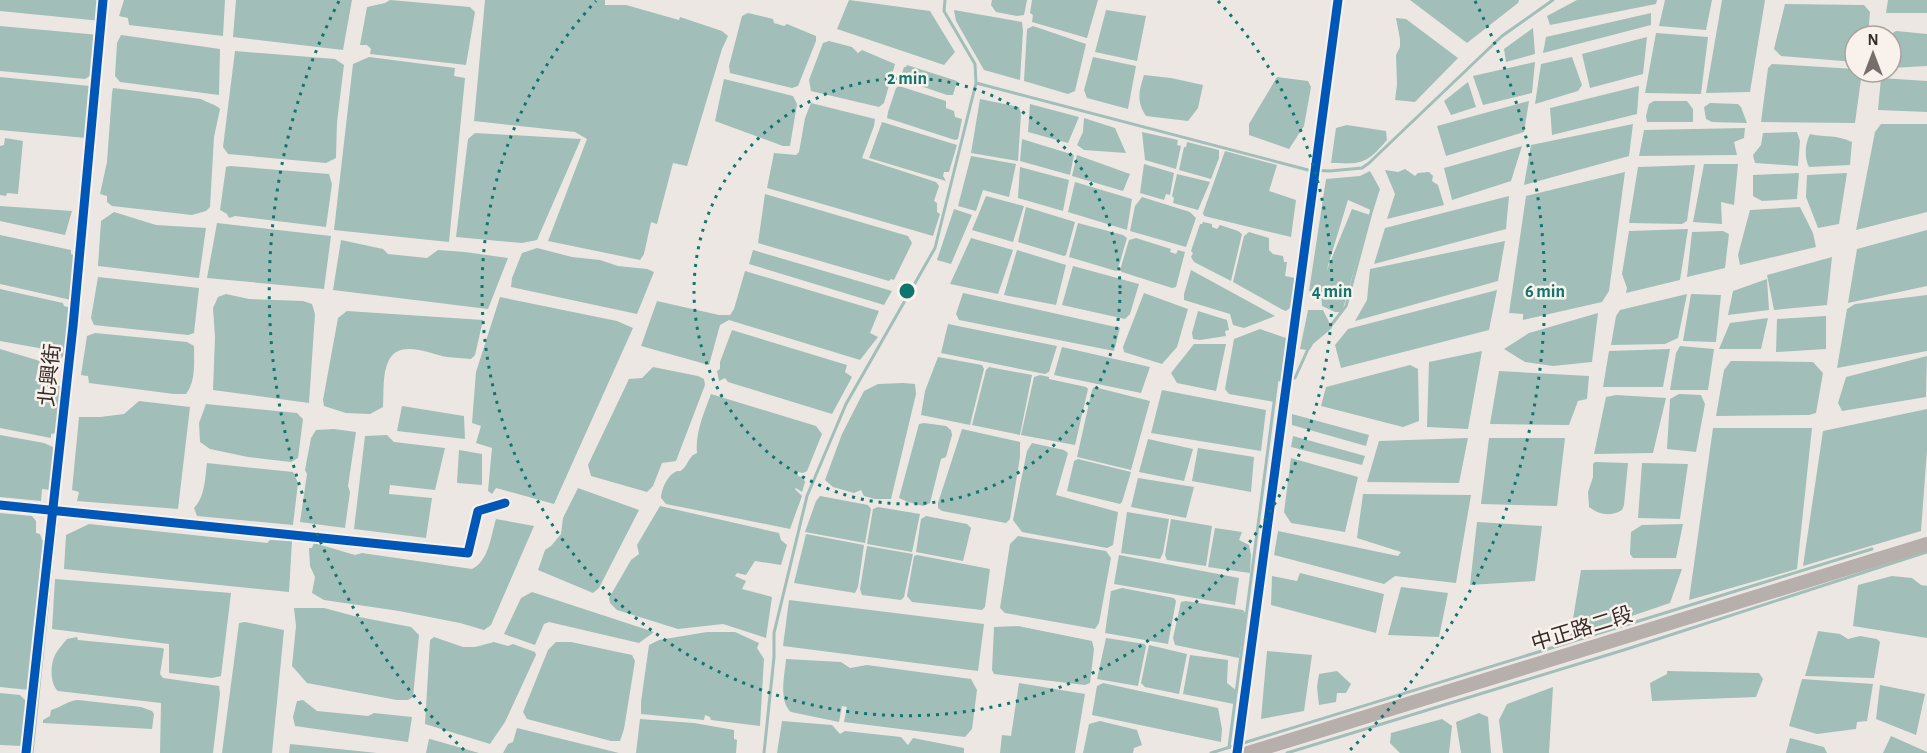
<svg xmlns="http://www.w3.org/2000/svg" width="1927" height="753" font-family="'Alegreya Sans','Noto Sans TC',sans-serif">
  <style>
    .water { fill: #a1beb9 }
    .lines { fill: none; stroke-linecap: round; stroke-linejoin: round }
    .stream { stroke: #a1beb9; stroke-width: 3 }
    .minor { stroke: #c6bfbc; stroke-width: 9 }
    .secondary { stroke: #b7afac; stroke-width: 14 }
    .cycleway-casing { stroke: #f9f1eb; stroke-width: 13 }
    .cycleway { stroke: #0057b8; stroke-width: 9 }
    .ring { fill: none; stroke: #0f766e; stroke-width: 3; stroke-dasharray: 3 6 }
    .labels { text-anchor: middle; dominant-baseline: central; stroke-width: 5; stroke-linejoin: round; paint-order: stroke }
    .street-label { font-size: 21px; fill: #372c2a; stroke: #f9f1eb }
    .centre { fill: #0f766e; stroke: #f9f1eb; stroke-width: 3 }
    .ring-label { font-size: 18px; text-anchor: middle; font-weight: bold; fill: #0f766e; stroke: #f9f1eb; stroke-width: 5; stroke-linejoin: round; paint-order: stroke }
  </style>
  <rect width="100%" height="100%" fill="#ede7e3"/>
  <path class="water" d="M 0,0 L 100,0 L 101,21 L 0,11 Z
    M 124,0 L 225,0 L 223,36 L 129,25 L 128,18 L 119,16 Z
    M 236,0 L 352,0 L 343,50 L 233,37 Z
    M 390,0 L 470,7 L 475,12 L 466,65 L 370,54 L 371,49 L 367,45 L 360,45 L 367,7 L 385,3 Z
    M 485,0 L 605,0 L 605,5 L 626,5 L 679,20 L 680,17 L 722,31 L 728,36 L 722,49 L 687,166 L 673,163 L 657,224 L 651,222 L 644,254 L 640,260 L 548,241 L 587,139 L 575,132 L 474,121 Z
    M 849,0 L 930,11 L 955,52 L 944,65 L 837,29 Z
    M 992,0 L 1027,0 L 1024,15 L 1017,16 L 996,12 L 991,5 Z
    M 1032,0 L 1098,0 L 1087,38 L 1032,22 L 1033,15 L 1030,13 Z
    M 1410,0 L 1519,0 L 1518,3 L 1467,43 Z
    M 1577,0 L 1657,0 L 1656,4 L 1550,25 L 1547,16 Z
    M 1665,0 L 1712,0 L 1706,30 L 1659,26 Z
    M 1722,0 L 1765,0 L 1750,92 L 1706,93 Z
    M 1888,0 L 1927,0 L 1927,13 L 1886,13 Z
    M 1785,4 L 1864,5 L 1870,12 L 1868,36 L 1855,36 L 1855,62 L 1781,56 L 1774,49 Z
    M 954,10 L 1022,22 L 1023,31 L 1020,80 L 984,70 L 956,21 Z
    M 1106,10 L 1146,16 L 1137,61 L 1095,52 Z
    M 748,13 L 773,19 L 774,23 L 784,26 L 787,24 L 816,36 L 816,41 L 798,86 L 792,88 L 730,73 L 729,66 L 742,16 Z
    M 1651,13 L 1651,25 L 1543,53 L 1546,37 Z
    M 1396,18 L 1406,19 L 1458,58 L 1415,102 L 1395,100 L 1397,85 L 1396,55 L 1400,47 L 1400,39 Z
    M 0,26 L 99,35 L 94,73 L 85,79 L 0,71 Z
    M 1033,26 L 1086,44 L 1075,91 L 1068,94 L 1024,81 L 1027,29 Z
    M 1533,28 L 1535,54 L 1506,62 L 1504,49 Z
    M 1896,31 L 1927,34 L 1927,66 L 1891,68 L 1891,36 L 1888,36 Z
    M 1656,33 L 1708,37 L 1701,94 L 1645,93 Z
    M 121,35 L 220,49 L 219,95 L 120,82 L 115,76 L 117,43 Z
    M 1647,37 L 1643,74 L 1590,88 L 1582,54 Z
    M 829,41 L 852,47 L 858,53 L 862,50 L 895,64 L 884,103 L 879,107 L 811,91 L 809,80 L 823,43 Z
    M 235,51 L 335,59 L 344,65 L 337,122 L 336,158 L 326,163 L 228,154 L 223,147 Z
    M 369,57 L 455,68 L 454,76 L 465,78 L 449,242 L 334,230 L 353,64 Z
    M 1093,57 L 1136,66 L 1128,109 L 1087,98 L 1084,90 Z
    M 1572,57 L 1582,85 L 1578,91 L 1535,104 L 1541,64 Z
    M 1535,62 L 1532,93 L 1483,105 L 1473,76 Z
    M 1772,64 L 1855,69 L 1855,72 L 1862,72 L 1855,123 L 1761,122 L 1768,68 Z
    M 907,65 L 957,81 L 953,95 L 947,95 L 900,79 L 904,67 L 906,67 Z
    M 1144,75 L 1171,78 L 1203,85 L 1198,108 L 1188,121 L 1146,116 C 1136,101 1139,91 1144,75 Z
    M 0,77 L 90,86 L 90,93 L 93,94 L 86,138 L 0,130 Z
    M 1277,77 L 1308,81 L 1311,87 L 1304,126 L 1289,149 L 1249,135 L 1249,124 Z
    M 1881,78 L 1927,81 L 1927,112 L 1878,110 Z
    M 724,79 L 793,96 L 797,104 L 790,146 L 783,146 L 715,121 Z
    M 1468,82 L 1476,107 L 1451,115 L 1444,101 Z
    M 899,86 L 946,101 L 946,108 L 954,111 L 955,117 L 962,119 L 958,139 L 955,140 L 887,118 L 888,112 L 896,88 Z
    M 1639,86 L 1637,114 L 1552,135 L 1550,108 Z
    M 113,88 L 201,99 C 207,103 216,104 220,109 L 214,137 L 210,207 L 206,211 L 192,215 L 112,206 L 107,202 L 107,196 L 100,194 L 107,162 L 112,93 Z
    M 980,99 L 1019,107 L 1021,114 L 1018,161 L 971,153 Z
    M 1529,101 L 1524,132 L 1446,156 L 1437,126 Z
    M 1654,101 L 1687,101 L 1693,109 L 1693,122 L 1647,122 L 1646,116 L 1649,104 Z
    M 811,103 L 875,119 L 874,126 L 862,158 L 936,182 L 939,186 L 934,201 L 937,203 L 937,212 L 940,214 L 933,236 L 767,188 L 774,153 L 796,155 L 799,152 L 805,118 Z
    M 1710,103 L 1738,104 L 1741,107 L 1747,123 L 1712,122 L 1706,119 L 1704,107 Z
    M 1030,104 L 1079,117 L 1068,143 L 1028,132 Z
    M 1084,118 L 1115,128 L 1126,153 L 1084,150 L 1077,145 L 1083,132 Z
    M 882,122 L 957,145 L 949,172 L 944,172 L 943,176 L 946,181 L 869,158 Z
    M 1633,124 L 1629,156 L 1524,185 L 1531,145 Z
    M 1881,124 L 1927,124 L 1927,212 L 1856,230 L 1875,132 Z
    M 1347,125 L 1386,131 L 1387,140 C 1366,165 1361,164 1331,163 L 1336,128 Z
    M 1745,128 L 1744,138 L 1734,142 L 1737,155 L 1639,156 L 1644,130 Z
    M 1142,132 L 1178,140 L 1177,145 L 1181,146 L 1176,169 L 1145,160 Z
    M 1797,132 L 1800,141 L 1798,166 L 1755,163 L 1753,155 L 1761,145 L 1763,133 Z
    M 475,133 L 581,139 L 537,240 L 522,243 L 456,237 L 468,139 Z
    M 1810,134 C 1827,138 1835,134 1852,142 L 1850,165 L 1809,167 C 1804,157 1805,144 1810,134 Z
    M 5,138 L 23,141 L 18,194 L 7,193 L 6,196 L 0,195 L 0,146 L 4,145 Z
    M 1022,139 L 1074,155 L 1070,175 L 1020,161 Z
    M 1187,142 L 1219,150 L 1219,158 L 1211,179 L 1179,170 L 1184,147 L 1186,147 Z
    M 1522,146 L 1511,181 L 1452,200 L 1444,168 Z
    M 1225,151 L 1277,165 L 1269,191 L 1296,200 L 1291,237 L 1204,216 L 1203,213 Z
    M 1077,155 L 1130,174 L 1123,191 L 1072,176 Z
    M 971,156 L 1016,164 L 1009,197 L 983,190 L 976,211 L 958,206 Z
    M 1144,164 L 1174,173 L 1170,195 L 1166,194 L 1164,200 L 1140,193 Z
    M 1704,164 L 1738,164 L 1734,205 L 1721,202 L 1722,224 L 1693,222 Z
    M 1695,165 L 1687,221 L 1682,224 L 1629,223 L 1638,167 Z
    M 230,166 L 329,174 L 332,184 L 326,227 L 235,216 L 229,218 L 227,214 L 220,210 L 226,167 Z
    M 1020,167 L 1069,180 L 1063,211 L 1018,198 Z
    M 1405,169 L 1415,176 L 1418,173 L 1429,172 L 1433,176 L 1432,181 L 1438,185 L 1444,205 L 1387,219 L 1395,194 L 1385,170 L 1398,172 Z
    M 1370,171 L 1380,189 L 1373,211 L 1348,200 L 1326,272 L 1352,209 L 1370,215 L 1342,312 L 1335,312 L 1322,306 L 1321,293 L 1309,291 L 1326,179 L 1360,176 Z
    M 1625,172 L 1609,291 L 1602,302 L 1523,320 L 1523,314 L 1509,313 L 1526,196 Z
    M 1799,173 L 1797,199 L 1762,201 L 1753,196 L 1753,175 Z
    M 1847,173 L 1839,224 L 1818,228 L 1806,197 L 1807,175 Z
    M 1177,174 L 1210,182 L 1198,210 L 1173,203 L 1174,198 L 1172,196 Z
    M 1075,182 L 1132,199 L 1127,230 L 1068,212 Z
    M 765,194 L 908,236 L 912,243 L 894,280 L 891,279 L 889,281 L 758,243 Z
    M 986,196 L 1024,206 L 1013,242 L 972,230 Z
    M 1509,196 L 1506,229 L 1374,264 L 1385,228 Z
    M 1142,197 L 1190,212 L 1196,218 L 1186,247 L 1130,231 L 1135,206 Z
    M 0,206 L 72,211 L 65,235 L 0,221 Z
    M 1026,207 L 1075,222 L 1066,255 L 1064,256 L 1018,242 Z
    M 1800,207 L 1813,233 L 1816,247 L 1740,265 L 1738,255 L 1750,210 Z
    M 954,209 L 972,215 L 951,264 L 937,260 Z
    M 114,212 L 156,225 L 206,228 L 199,278 L 98,266 L 101,221 Z
    M 1203,222 L 1212,224 L 1212,227 L 1217,229 L 1220,225 L 1238,231 L 1242,234 L 1231,281 L 1194,262 L 1191,257 L 1193,253 L 1191,251 L 1200,224 L 1202,224 Z
    M 217,223 L 331,236 L 324,289 L 207,278 Z
    M 1078,223 L 1123,235 L 1127,238 L 1118,269 L 1116,271 L 1069,257 Z
    M 1688,229 L 1680,280 L 1626,293 L 1627,288 L 1622,274 L 1629,231 Z
    M 1927,230 L 1927,286 L 1848,303 L 1857,249 Z
    M 1723,231 L 1729,234 L 1725,268 L 1687,277 L 1692,232 Z
    M 1249,232 L 1269,238 L 1269,250 L 1273,254 L 1283,256 L 1284,262 L 1287,262 L 1285,276 L 1295,278 L 1290,308 L 1286,311 L 1283,310 L 1233,282 L 1244,236 Z
    M 0,235 L 71,250 L 71,254 L 76,256 L 71,300 L 0,284 Z
    M 971,238 L 1013,250 L 998,294 L 950,284 Z
    M 1136,238 L 1171,249 L 1170,252 L 1176,254 L 1178,250 L 1185,252 L 1176,287 L 1172,288 L 1122,272 L 1120,270 L 1129,240 Z
    M 341,240 L 383,249 L 388,254 L 427,258 L 438,250 L 465,252 L 508,258 L 488,309 L 333,290 Z
    M 1505,241 L 1498,281 L 1355,321 L 1367,300 L 1370,269 Z
    M 537,248 L 572,257 L 600,260 L 618,266 L 647,269 L 654,272 L 637,314 L 511,287 L 512,278 L 522,253 Z
    M 753,250 L 892,291 L 884,305 L 749,264 Z
    M 1017,250 L 1066,265 L 1056,305 L 1004,295 Z
    M 1832,257 L 1827,305 L 1774,310 L 1767,275 Z
    M 1073,266 L 1139,284 L 1130,314 L 1125,319 L 1062,305 Z
    M 1191,270 L 1275,316 L 1244,328 L 1233,325 L 1230,314 L 1184,300 L 1184,294 Z
    M 745,271 L 879,311 L 870,333 L 878,337 L 860,360 L 729,320 L 720,325 L 709,365 L 641,346 L 657,301 L 719,315 L 730,315 L 734,309 Z
    M 98,277 L 199,288 L 194,333 L 188,335 L 94,325 L 91,318 Z
    M 1767,279 L 1769,310 L 1728,315 L 1733,291 Z
    M 0,289 L 63,303 L 64,306 L 71,308 L 64,355 L 61,358 L 44,355 L 44,349 L 0,341 Z
    M 1497,290 L 1489,330 L 1341,368 L 1335,345 L 1348,329 Z
    M 963,293 L 1120,328 L 1114,351 L 959,320 L 956,314 Z
    M 1144,293 L 1188,309 L 1177,347 L 1162,364 L 1124,352 L 1123,347 Z
    M 226,294 L 249,299 L 303,301 L 312,304 L 315,314 L 309,403 L 213,390 L 215,337 L 213,308 L 218,297 Z
    M 1687,294 L 1678,338 L 1665,344 L 1611,345 L 1616,316 L 1620,310 Z
    M 1691,294 L 1721,295 L 1716,342 L 1683,341 Z
    M 1927,295 L 1927,351 L 1837,368 L 1847,309 L 1855,304 Z
    M 500,297 L 617,321 L 633,328 L 554,504 L 496,488 L 492,494 L 488,491 L 492,448 L 476,443 L 481,426 L 472,423 L 476,372 Z
    M 1308,310 L 1323,310 L 1332,328 L 1306,350 L 1300,349 Z
    M 347,311 L 483,320 L 475,355 L 471,359 C 463,358 455,358 447,357 C 430,354 400,339 389,360 C 382,373 384,393 383,407 L 370,414 L 346,413 L 324,406 L 323,400 L 338,318 Z
    M 1198,311 L 1227,320 L 1229,330 L 1225,331 L 1226,336 L 1200,340 L 1193,339 L 1192,333 Z
    M 1598,313 L 1592,362 L 1553,366 L 1525,362 L 1504,349 L 1529,333 Z
    M 1826,316 L 1826,349 L 1776,352 L 1777,319 Z
    M 1768,318 L 1761,349 L 1719,349 L 1730,323 Z
    M 948,324 L 1057,346 L 1049,372 L 1045,374 L 941,353 Z
    M 1260,329 L 1286,338 L 1281,378 L 1276,380 L 1275,402 L 1229,394 L 1225,389 L 1234,339 Z
    M 732,330 L 847,365 L 845,372 L 852,377 L 832,414 L 728,382 L 725,378 L 719,381 L 717,371 L 720,369 L 720,362 Z
    M 95,333 L 187,342 L 194,346 C 194,362 196,381 186,394 L 174,394 L 89,383 L 88,376 L 81,375 L 87,336 Z
    M 1194,344 L 1226,344 L 1216,391 L 1177,383 L 1171,373 Z
    M 1680,346 L 1714,349 L 1708,390 L 1670,390 L 1676,353 Z
    M 1062,347 L 1150,367 L 1141,393 L 1054,375 Z
    M 0,349 L 40,361 L 35,381 L 59,385 L 61,389 L 56,433 L 51,434 L 51,438 L 0,428 Z
    M 1670,349 L 1663,387 L 1603,387 L 1609,351 Z
    M 1482,351 L 1468,429 L 1427,427 L 1429,362 Z
    M 1927,356 L 1926,397 L 1842,411 L 1838,403 L 1846,377 Z
    M 938,357 L 982,365 L 984,369 L 970,425 L 921,415 L 925,391 Z
    M 1731,361 L 1813,362 L 1823,373 L 1816,413 L 1809,415 L 1716,416 L 1724,370 Z
    M 1410,365 L 1418,369 L 1419,421 L 1403,427 L 1321,406 L 1326,387 Z
    M 653,367 L 698,376 L 704,379 L 705,385 L 676,461 L 662,463 L 653,486 L 647,492 L 591,476 L 588,465 L 629,379 L 642,378 Z
    M 989,367 L 1032,375 L 1020,435 L 972,425 L 986,370 Z
    M 1499,371 L 1589,376 L 1587,399 L 1578,401 L 1569,425 L 1490,424 Z
    M 1040,375 L 1049,377 L 1049,379 L 1086,387 L 1088,389 L 1075,445 L 1021,435 L 1034,377 Z
    M 903,383 L 915,384 L 916,394 L 891,499 L 875,499 L 864,496 L 861,490 L 854,493 L 833,487 L 825,480 L 842,434 L 864,391 L 878,384 Z
    M 1094,387 L 1150,401 L 1131,470 L 1077,457 L 1092,390 Z
    M 1162,390 L 1266,410 L 1261,451 L 1151,433 Z
    M 711,394 L 816,426 L 822,434 L 807,471 L 803,473 L 798,472 L 798,476 L 803,477 L 805,482 L 802,492 L 796,488 L 795,489 L 802,496 L 790,529 L 666,504 L 661,498 C 661,490 667,476 675,472 C 681,469 678,474 684,468 C 689,462 689,456 697,453 C 695,433 704,413 711,394 Z
    M 1679,394 L 1701,395 L 1705,404 L 1696,452 L 1667,449 L 1670,399 Z
    M 1616,395 L 1666,398 L 1653,453 L 1594,454 L 1606,397 Z
    M 139,401 L 190,407 L 178,509 L 77,501 L 79,492 L 72,490 L 79,417 L 100,417 L 124,414 Z
    M 206,404 L 297,413 L 303,419 L 298,458 L 291,462 L 248,457 L 210,449 L 200,442 L 199,423 Z
    M 402,406 L 464,416 L 465,439 L 397,431 Z
    M 1927,409 L 1927,450 L 1921,531 L 1803,566 L 1823,431 Z
    M 1292,414 L 1369,435 L 1366,446 L 1292,425 Z
    M 924,423 L 946,426 L 951,430 L 952,435 L 946,457 L 941,459 L 930,503 L 923,506 L 908,502 L 899,498 L 919,424 Z
    M 1713,428 L 1812,428 L 1797,569 L 1689,600 Z
    M 334,429 L 356,432 L 348,486 L 350,492 L 345,528 L 300,522 L 307,474 L 305,470 L 311,438 L 316,430 Z
    M 962,429 L 1020,442 L 1020,457 L 1010,519 L 1006,523 L 942,511 L 938,508 L 938,503 Z
    M 0,435 L 44,443 L 55,448 L 50,490 L 42,489 L 41,501 L 0,497 Z
    M 387,435 L 394,442 L 445,448 L 435,490 L 390,485 L 389,494 L 432,498 L 426,538 L 354,529 L 365,436 Z
    M 1293,436 L 1365,456 L 1362,465 L 1291,447 Z
    M 1468,438 L 1459,483 L 1367,482 L 1379,441 Z
    M 1489,438 L 1565,438 L 1557,506 L 1481,504 Z
    M 1148,439 L 1193,449 L 1184,481 L 1139,472 Z
    M 1032,443 L 1064,450 L 1068,453 L 1056,495 L 1118,512 L 1113,545 L 1107,548 L 1022,532 L 1013,520 L 1027,451 Z
    M 1198,448 L 1254,457 L 1251,492 L 1192,481 Z
    M 459,450 L 482,454 L 482,485 L 457,483 Z
    M 1291,458 L 1358,477 L 1345,532 L 1291,523 L 1284,512 Z
    M 1078,459 L 1131,472 L 1122,502 L 1120,504 L 1067,491 L 1074,461 Z
    M 1595,462 L 1628,463 L 1624,505 L 1622,510 C 1610,517 1600,515 1589,507 L 1588,492 L 1593,477 L 1593,464 Z
    M 207,463 L 293,472 L 298,483 L 293,525 L 197,516 L 194,508 C 205,497 205,478 207,463 Z
    M 1642,463 L 1688,464 L 1680,519 L 1638,518 Z
    M 1138,478 L 1194,487 L 1186,518 L 1131,507 Z
    M 578,488 L 639,510 L 599,588 L 593,593 L 538,570 L 545,550 L 551,546 L 561,534 L 563,518 Z
    M 1363,494 L 1471,495 L 1456,583 L 1395,576 L 1384,584 L 1274,555 L 1278,531 L 1398,556 L 1401,552 L 1357,538 Z
    M 820,496 L 868,505 L 871,509 L 865,543 L 805,532 L 816,501 Z
    M 660,506 L 779,533 L 781,540 L 787,545 L 781,565 L 755,561 L 746,575 L 737,573 L 735,576 L 746,581 L 742,589 L 772,597 L 766,638 L 723,624 L 678,629 L 617,610 L 610,603 L 609,598 L 631,560 L 639,554 L 637,545 Z
    M 878,507 L 920,514 L 912,552 L 867,544 L 873,509 Z
    M 1127,512 L 1169,519 L 1163,553 L 1160,559 L 1121,553 Z
    M 0,513 L 32,516 L 36,521 L 36,533 L 40,534 L 42,540 L 46,542 L 29,690 L 0,687 Z
    M 926,516 L 967,524 L 971,528 L 963,561 L 916,552 L 921,519 Z
    M 496,519 L 534,526 L 491,625 L 484,630 L 460,623 L 399,611 L 324,600 L 312,593 L 315,577 L 310,566 L 309,548 L 312,548 L 314,543 L 355,555 L 362,553 L 472,569 C 489,561 491,535 496,519 Z
    M 1171,519 L 1212,526 L 1206,566 L 1167,560 L 1165,555 Z
    M 1477,522 L 1542,526 L 1535,581 L 1470,585 Z
    M 89,524 L 267,543 L 270,540 L 292,541 L 289,592 L 64,569 L 66,535 Z
    M 1683,524 L 1676,558 L 1633,558 L 1630,554 L 1631,532 L 1642,525 Z
    M 1215,528 L 1242,532 L 1239,540 L 1249,545 L 1251,555 L 1250,573 L 1208,567 Z
    M 806,534 L 864,545 L 858,587 L 855,593 L 794,583 Z
    M 1018,536 L 1106,551 L 1111,558 L 1099,623 L 1095,629 L 1005,613 L 1000,608 L 1010,544 Z
    M 867,546 L 913,554 L 904,597 L 901,600 L 862,595 L 860,589 Z
    M 917,555 L 990,569 L 985,607 L 982,610 L 912,602 L 907,596 L 914,556 Z
    M 1119,555 L 1239,578 L 1235,605 L 1114,584 Z
    M 1682,569 L 1670,603 L 1570,637 L 1581,570 Z
    M 1300,573 L 1384,594 L 1376,633 L 1271,605 L 1272,576 L 1297,581 Z
    M 1892,576 L 1912,578 L 1921,585 L 1927,586 L 1927,638 L 1853,626 L 1858,585 Z
    M 55,579 L 231,593 L 221,676 L 212,678 L 169,673 L 169,644 L 52,629 Z
    M 1401,587 L 1448,593 L 1439,637 L 1388,635 Z
    M 1122,588 L 1174,598 L 1176,601 L 1168,644 L 1105,633 L 1111,591 Z
    M 532,592 L 654,632 L 639,643 L 549,622 L 544,624 L 535,645 L 504,634 L 521,598 Z
    M 789,600 L 984,624 L 978,671 L 783,646 Z
    M 1186,601 L 1243,610 L 1246,614 L 1239,658 L 1175,645 L 1173,638 L 1181,602 Z
    M 294,608 L 324,608 L 354,616 L 411,627 L 419,635 L 413,697 L 408,700 L 397,700 L 307,683 L 292,666 L 296,626 Z
    M 245,622 L 284,630 L 272,753 L 222,753 L 239,623 Z
    M 1018,626 L 1092,641 L 1094,649 L 1090,683 L 1085,685 L 994,674 L 992,670 L 994,627 Z
    M 1818,631 L 1840,634 L 1848,639 L 1860,636 L 1877,639 L 1880,642 L 1874,678 L 1805,676 Z
    M 707,632 L 735,632 L 759,643 L 757,648 L 764,659 L 760,726 L 711,720 L 710,717 L 705,715 L 704,720 L 641,714 L 641,702 L 649,645 L 659,640 Z
    M 77,637 L 78,640 L 162,648 L 164,649 L 160,674 L 163,678 L 219,686 L 220,694 L 213,753 L 160,753 L 161,703 L 58,691 C 50,685 50,664 55,655 C 58,649 63,644 67,639 Z
    M 434,637 L 463,647 L 475,647 L 494,642 L 508,646 L 513,644 L 535,652 L 536,655 L 505,722 L 490,744 L 425,724 L 430,640 Z
    M 1106,638 L 1145,644 L 1146,647 L 1138,686 L 1097,679 Z
    M 556,642 L 571,642 L 632,655 L 635,661 L 624,729 L 620,741 L 611,741 L 527,719 L 523,712 L 548,650 Z
    M 1149,645 L 1187,654 L 1179,694 L 1145,687 L 1141,683 Z
    M 1267,651 L 1312,655 L 1304,711 L 1261,719 Z
    M 1190,655 L 1228,660 L 1227,683 L 1237,691 L 1234,704 L 1183,694 Z
    M 786,659 L 841,662 L 850,668 L 867,665 L 971,679 L 977,690 L 972,729 L 965,737 L 844,722 L 847,707 L 842,706 L 839,722 L 791,712 C 778,701 785,674 786,659 Z
    M 1337,671 L 1351,684 L 1346,693 L 1337,693 L 1336,702 L 1319,705 L 1317,687 L 1319,674 Z
    M 1667,671 L 1759,673 L 1763,679 L 1756,697 L 1652,701 L 1650,683 L 1667,674 Z
    M 1802,679 L 1873,684 L 1867,721 L 1857,722 L 1856,729 L 1817,734 L 1789,726 Z
    M 1019,683 L 1085,694 L 1075,753 L 1000,753 L 1002,735 L 1011,736 Z
    M 1103,683 L 1218,708 L 1222,729 L 1221,742 L 1092,715 L 1097,686 Z
    M 1880,685 L 1925,694 L 1916,735 L 1876,719 Z
    M 1553,687 L 1549,753 L 1503,753 L 1499,720 L 1507,704 Z
    M 0,693 L 20,695 L 27,702 L 22,746 L 0,745 Z
    M 78,700 L 141,707 L 152,711 L 154,714 L 152,729 L 43,723 L 43,720 L 50,716 L 51,710 C 62,707 67,701 78,700 Z
    M 303,700 L 317,711 L 368,716 L 374,713 L 412,717 L 408,742 L 295,726 L 293,717 L 297,701 Z
    M 1479,713 L 1488,717 L 1491,753 L 1461,753 L 1456,722 Z
    M 640,719 L 694,723 L 734,730 L 734,739 L 737,740 L 736,753 L 636,753 Z
    M 1442,719 L 1452,726 L 1449,753 L 1400,753 L 1390,743 L 1391,733 Z
    M 782,721 L 832,725 L 840,734 L 845,731 L 901,737 L 908,745 L 913,738 L 964,748 L 964,753 L 777,753 Z
    M 1100,721 L 1137,730 L 1142,745 L 1134,748 L 1133,753 L 1083,753 L 1089,724 Z
    M 517,728 L 619,753 L 503,753 L 508,744 L 513,742 Z
    M 1891,736 L 1927,752 L 1927,753 L 1883,753 Z
    M 1790,738 L 1824,747 L 1827,753 L 1786,753 Z
    M 429,739 L 430,739 L 479,753 L 426,753 Z
    M 290,744 L 377,753 L 289,753 Z"/>
  <g class="lines">
    <path class="stream" d="M 976,83 L 1308,170 L 1330,171 L 1362,168 L 1369,163 L 1502,36 L 1553,0
      M 1329,328 L 1346,306 L 1372,209
      M 1290,378 L 1295,378 L 1308,349 L 1311,345
      M 1229,747 L 1277,380 L 1284,379
      M 32,753 L 57,514
      M 764,753 L 774,657 L 774,633 L 807,496 L 846,404 L 935,248 L 976,83 L 975,64 L 944,11 L 945,0
      M 1211,753 L 1872,549
      M 1287,753 L 1627,649 L 1927,552"/>
    <path class="minor" d="M 0,505 L 468,553 L 478,511 L 505,503
      M 26,753 L 73,326 L 103,0
      M 1237,753 L 1338,0"/>
    <path class="secondary" d="M 1248,753 L 1927,544"/>
    <g class="cycleway-casing">
      <path id="cycleway" d="M 0,505 L 468,553 L 478,511 L 505,503
        M 26,753 L 73,326 L 103,0
        M 1237,753 L 1338,0"/>
    </g>
    <use href="#cycleway" class="cycleway"/>
  </g>
  <g class="ring">
    <circle cx="907" cy="291" r="213"/>
    <path d="M1218 1A425 425 0 1 1 596 1"/>
    <path d="M464 750A638 638 0 0 1 339 1M1475 1A638 638 0 0 1 1350 750"/>
  </g>
  <g class="labels">
    <g class="street-label">
      <text transform="translate(50 375) rotate(-84)">北興街</text>
      <text transform="translate(1582 629) rotate(-17)">中正路二段</text>
    </g>
  </g>
  <circle cx="907" cy="291" r="9" class="centre"/>
  <g class="ring-label">
    <text x="907" y="84">2 min</text>
    <text x="1332" y="297">4 min</text>
    <text x="1545" y="297">6 min</text>
  </g>
  <g transform="translate(1873 54)"><circle r="28" fill="#f9f1eb" stroke="#aba29e" stroke-width="1.5"/>
  <path d="M0-4.5L10 22L0 15L-10 22Z" fill="#776d6b"/>
  <text y="-9" font-size="16" font-weight="bold" text-anchor="middle" fill="#372c2a">N</text>
  </g>
</svg>
